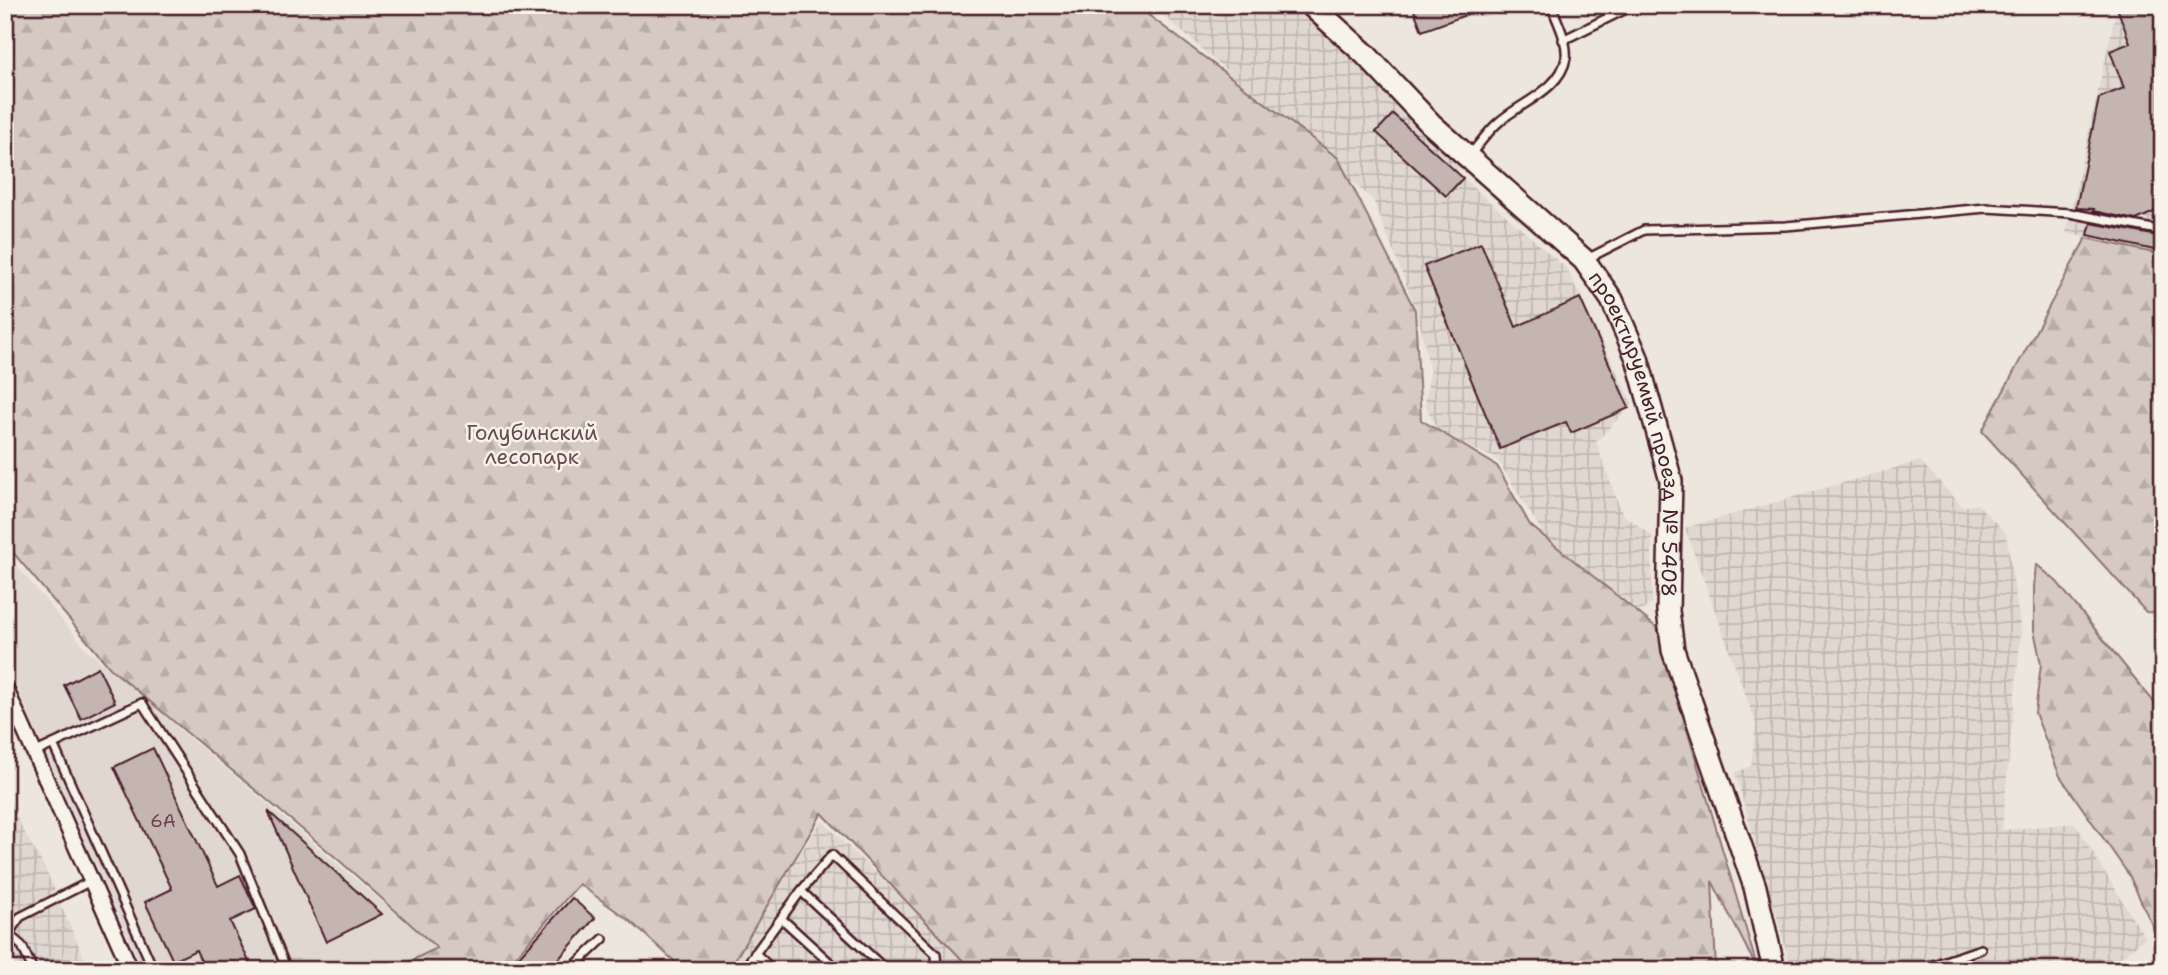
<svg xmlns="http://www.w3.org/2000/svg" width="2168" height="975" font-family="'Shantell Sans',sans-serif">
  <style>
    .built { fill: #e0d7d0 }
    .industrial { fill: url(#industrial-grid) }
    .forest { fill: url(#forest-firs); stroke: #907476; stroke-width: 2 }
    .building { fill: #c4b5b0; stroke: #4a1f2b; stroke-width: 2 }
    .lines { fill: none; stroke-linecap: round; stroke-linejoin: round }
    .lane-casing { stroke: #4a1f2b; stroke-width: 12 }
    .street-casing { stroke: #4a1f2b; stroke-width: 19 }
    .secondary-casing { stroke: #4a1f2b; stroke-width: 26 }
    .lane { stroke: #f7f3e8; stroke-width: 7 }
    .street { stroke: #f7f3e8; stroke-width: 14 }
    .secondary { stroke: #f7f3e8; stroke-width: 21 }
    .labels { text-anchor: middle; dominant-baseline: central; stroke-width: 5; stroke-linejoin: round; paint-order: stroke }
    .number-label { font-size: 18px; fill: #68444c }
    .park-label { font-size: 21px; fill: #6d4a51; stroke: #f7f3e8 }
    .street-label { font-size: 21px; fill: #4a1f2b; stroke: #f7f3e8 }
  </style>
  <defs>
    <pattern id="industrial-grid" width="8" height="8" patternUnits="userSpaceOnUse" patternTransform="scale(1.75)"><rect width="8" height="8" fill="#e0d7d0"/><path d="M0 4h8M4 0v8" fill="none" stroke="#c2b8b3"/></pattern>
    <pattern id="forest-firs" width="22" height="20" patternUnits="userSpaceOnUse" patternTransform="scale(1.75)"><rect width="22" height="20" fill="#d5c9c2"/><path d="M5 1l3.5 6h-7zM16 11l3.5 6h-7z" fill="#b8aca7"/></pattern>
  </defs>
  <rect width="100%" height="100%" fill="#ece6dd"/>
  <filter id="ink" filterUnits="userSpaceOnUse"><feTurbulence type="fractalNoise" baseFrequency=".0143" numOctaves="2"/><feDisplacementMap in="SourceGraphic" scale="14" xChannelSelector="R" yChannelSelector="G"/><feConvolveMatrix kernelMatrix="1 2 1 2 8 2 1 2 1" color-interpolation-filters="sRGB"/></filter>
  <g filter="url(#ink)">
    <path class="built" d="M 5,552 L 87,650 L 462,970 L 143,970 L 43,748 L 5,659 Z"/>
    <path class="industrial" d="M 1152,5 L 1296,5 L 1459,165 L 1458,174 L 1567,269 L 1632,404 L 1596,442 L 1622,514 L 1652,536 L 1652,603 L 1640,612 L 1544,535 L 1497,459 L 1439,434 L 1425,404 L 1430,372 L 1418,314 L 1373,200 Z
      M 2114,5 L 2163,5 L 2163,255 L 2066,233 L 2116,11 Z
      M 1920,461 L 1963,507 L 1977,504 L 2006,533 L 2021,631 L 2002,830 L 2075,823 L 2145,938 L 2105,970 L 1792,970 L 1735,773 L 1751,766 L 1756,724 L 1685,528 Z
      M 5,790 L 22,828 L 45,868 L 89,970 L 5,970 Z
      M 822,821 L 975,970 L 721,970 Z"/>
    <path class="forest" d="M 5,5 L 1135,5 L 1338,158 L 1415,310 L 1421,420 L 1497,466 L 1530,525 L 1657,628 L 1758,970 L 1712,881 L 1716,970 L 972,970 L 822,813 L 729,970 L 683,969 L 630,921 L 579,884 L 504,970 L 453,970 L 446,964 L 434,970 L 392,970 L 437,948 L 341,862 L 110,668 L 5,543 Z
      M 2086,238 L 2163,255 L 2163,613 L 2146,612 L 1982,431 Z
      M 2036,564 L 2057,582 L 2157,706 L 2163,706 L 2163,933 L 2158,938 L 2129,875 L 2060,776 L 2035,713 L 2041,664 L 2034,630 L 2034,587 Z"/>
    <path class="building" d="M 1412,5 L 1487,5 L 1488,7 L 1422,31 Z
      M 2116,5 L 2163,5 L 2163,208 L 2136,220 L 2093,211 L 2094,209 L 2076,208 L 2099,98 L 2124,88 L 2110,51 L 2130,43 Z
      M 1393,114 L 1463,178 L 1446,196 L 1376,132 Z
      M 2091,223 L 2163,237 L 2163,252 L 2088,235 Z
      M 1481,243 L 1516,327 L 1580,298 L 1629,408 L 1571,433 L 1566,422 L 1500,449 L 1424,266 Z
      M 98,667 L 115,702 L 81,719 L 64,685 Z
      M 153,748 L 218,886 L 240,875 L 256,909 L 230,921 L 253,970 L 205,970 L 196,950 L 173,961 L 145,902 L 172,889 L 114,767 Z
      M 268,811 L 382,914 L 326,942 Z
      M 572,898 L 595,918 L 549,970 L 507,970 Z"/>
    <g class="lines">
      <g class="lane-casing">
        <path id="lane" d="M 1563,40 L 1634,5
          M 1471,154 C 1480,143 1489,130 1500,121 C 1521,103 1561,89 1566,58 C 1568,41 1557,21 1551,5
          M 1585,260 L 1644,230 L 1786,226 L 1986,208 L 2070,213 L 2163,231
          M 53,744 L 151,964 L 158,970
          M 34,753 L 142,703 L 240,854 L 287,970
          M 801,891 L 886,970
          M 781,918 L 838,970
          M 5,934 L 8,934 L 22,946 L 33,970
          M 8,934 L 20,917 L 91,881
          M 755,953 L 773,970
          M 570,970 L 603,939
          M 743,970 L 801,891 L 832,855 L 936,954 L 937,970
          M 1918,970 L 1981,949"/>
      </g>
      <g class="street-casing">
        <path id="street" d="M 5,687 L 131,970"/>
      </g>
      <g class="secondary-casing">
        <g id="secondary">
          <path id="s1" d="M 1311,5 L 1365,54 L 1431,124 L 1584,260 L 1612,300 L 1637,358 L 1671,481 L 1668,611 L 1673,650 L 1755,887 L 1774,970"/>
        </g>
      </g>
      <use href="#lane" class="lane"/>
      <use href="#street" class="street"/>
      <use href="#secondary" class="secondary"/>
    </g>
  </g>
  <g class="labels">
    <g class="number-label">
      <text x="163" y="821">6А</text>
    </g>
    <g class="park-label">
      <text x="532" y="433">Голубинский<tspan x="532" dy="24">лесопарк</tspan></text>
    </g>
    <g class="street-label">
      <text stroke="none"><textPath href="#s1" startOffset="560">проектируемый проезд № 5408</textPath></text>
    </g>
  </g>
  <rect width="2168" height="975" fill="none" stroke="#f7f3e8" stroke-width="28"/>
  <rect x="14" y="14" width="2140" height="947" fill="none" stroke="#4a1f2b" stroke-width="2.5" filter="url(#ink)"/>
</svg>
